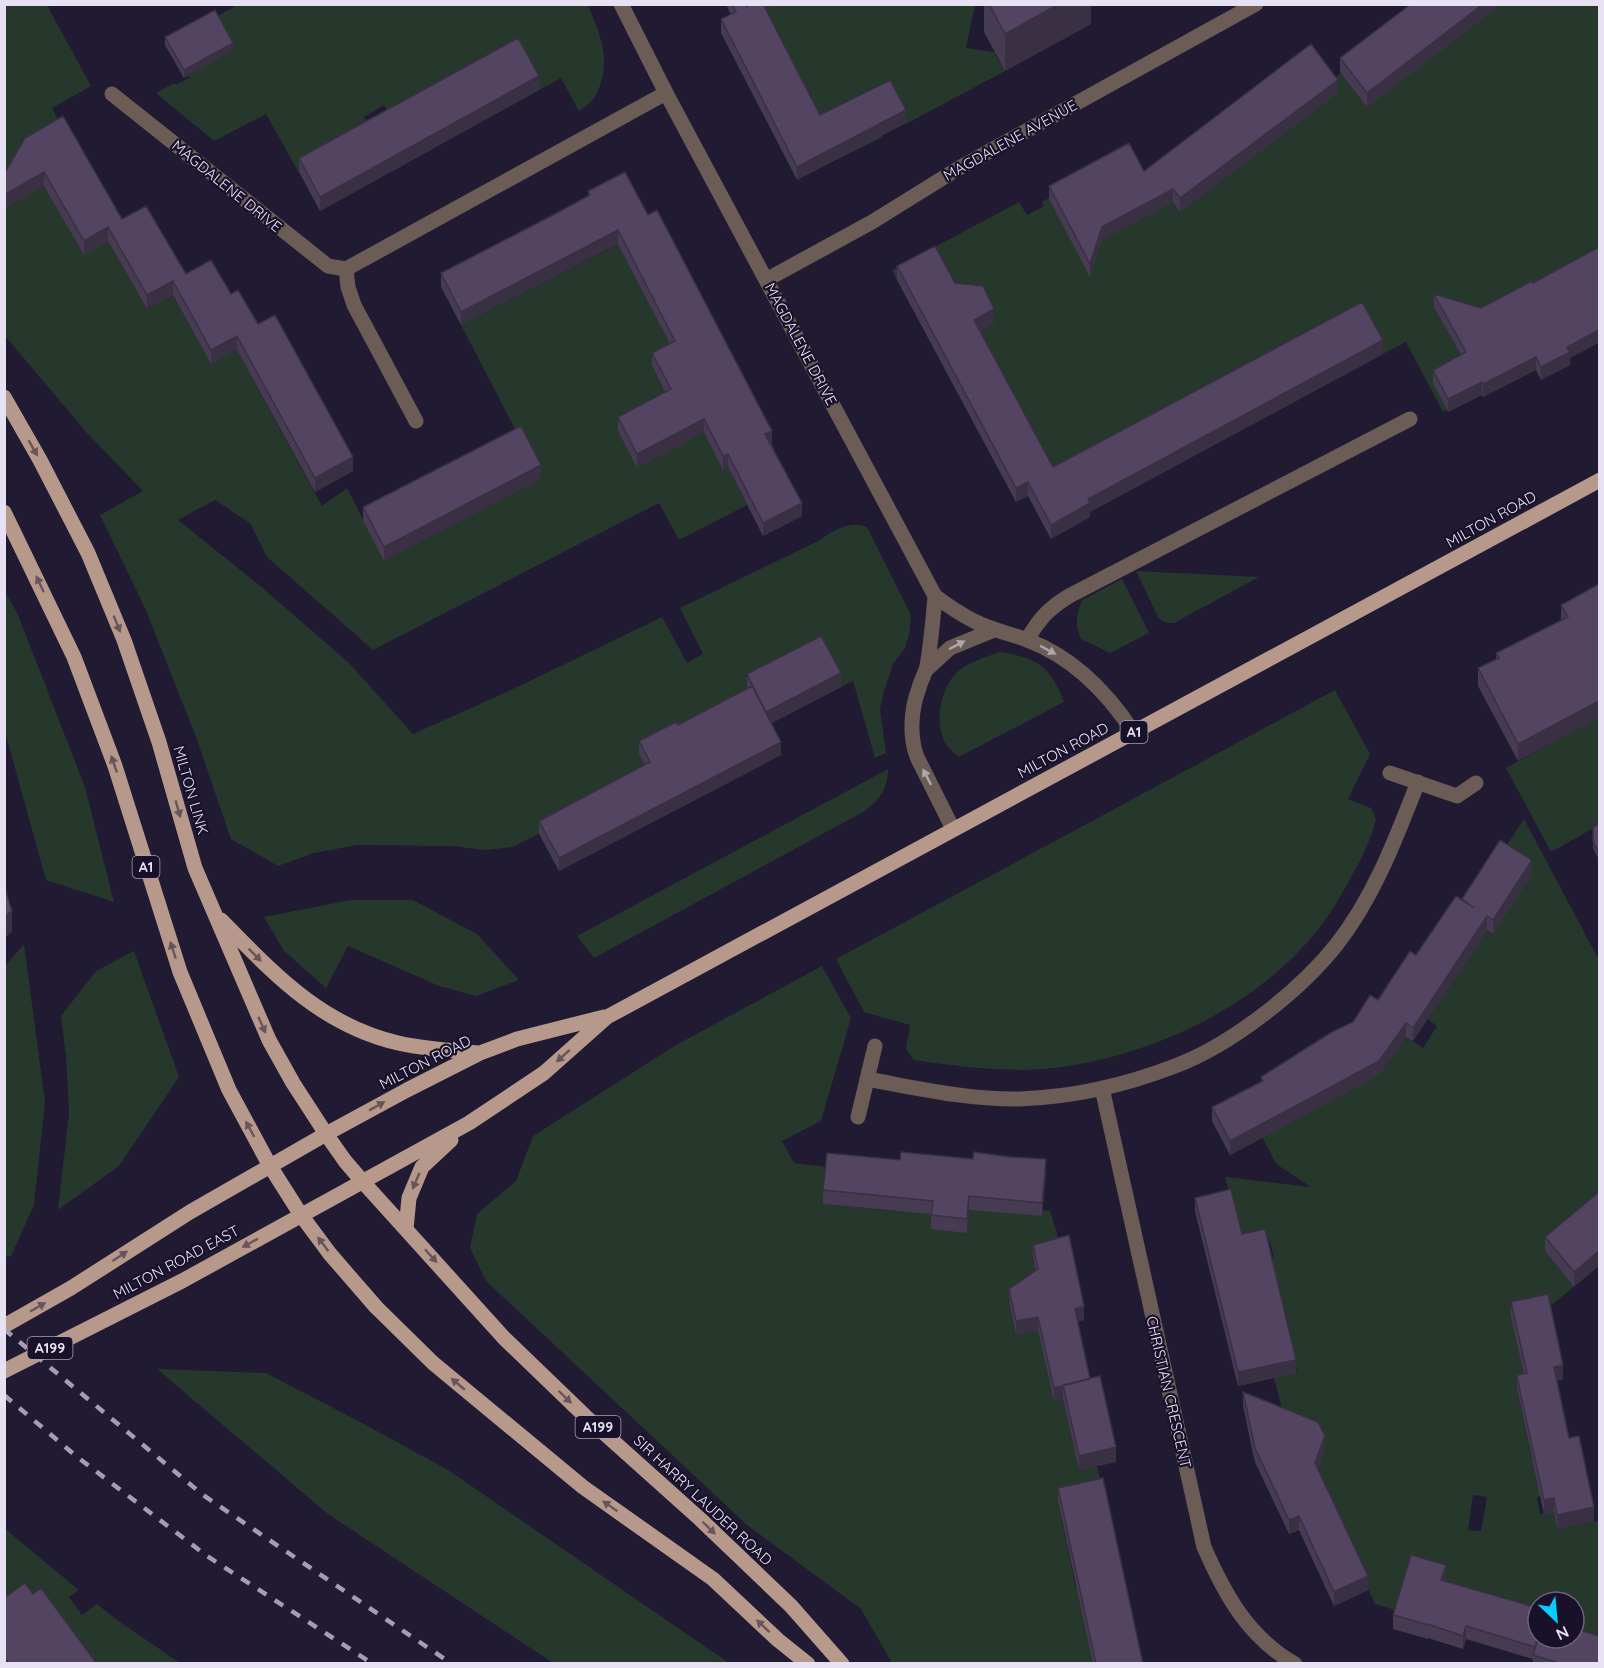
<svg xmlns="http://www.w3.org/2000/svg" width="1604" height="1668" font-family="Quicksand,sans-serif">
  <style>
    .green { fill: #26372b; fill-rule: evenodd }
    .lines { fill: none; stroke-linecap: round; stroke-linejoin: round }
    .street { stroke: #6b5c56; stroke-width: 15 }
    .primary { stroke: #b7998c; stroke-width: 15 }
    .rail { stroke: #a39eb2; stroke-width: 4.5; stroke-dasharray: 10 10; stroke-linecap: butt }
    .wall { fill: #473b53 }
    .shaded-wall { fill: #3a3044 }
    .building { fill: #534561; stroke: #3a3044; stroke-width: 1.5 }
    .oneway { fill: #68555a }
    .oneway2 { fill: #afa6ad }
    .labels { text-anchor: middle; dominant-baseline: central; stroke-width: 4.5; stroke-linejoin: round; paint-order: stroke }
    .shield { fill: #181129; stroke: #a8a3b7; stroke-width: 1.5 }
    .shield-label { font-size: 14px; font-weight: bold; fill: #e6e2f4 }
    .street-label { font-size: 15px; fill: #e6e2f4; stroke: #181129 }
  </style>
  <rect width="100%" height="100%" fill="#211a33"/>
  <path class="green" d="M 775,4 L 975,5 L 966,48 L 994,52 L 1005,71 L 906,124 L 890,94 L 867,106 L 883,137 L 836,160 L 760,13 Z
    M 4,5 L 47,5 L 91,86 L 52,108 L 63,130 L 44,186 L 108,241 L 147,309 L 173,295 L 211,364 L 237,350 L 322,506 L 347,488 L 384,561 L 541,479 L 461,325 L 619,244 L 676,354 L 652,367 L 671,403 L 706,412 L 723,469 L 728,467 L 747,505 L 679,540 L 659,503 L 373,650 L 267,557 L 250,523 L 215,500 L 178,520 L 258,584 L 349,663 L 413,734 L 511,690 L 662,617 L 687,663 L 703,654 L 680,608 L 818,541 C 832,531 850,519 867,527 L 911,615 L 910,632 L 905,648 L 893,664 L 884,691 L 880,709 L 886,753 L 875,758 L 853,681 L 841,687 L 822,650 L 747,689 L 650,776 L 513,847 L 486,850 L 451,846 L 357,845 L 314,853 L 278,866 L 231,839 L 196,737 L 145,608 L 100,515 L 143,491 L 87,433 L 5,336 Z
    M 238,5 L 588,5 C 598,31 610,54 601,82 C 599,89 596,97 590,103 C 587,106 582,108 579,111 L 561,78 L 539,90 L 518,52 L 393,120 L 384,105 L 364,117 L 372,132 L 299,173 L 266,114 L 214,141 L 156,93 L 174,83 L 176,85 L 189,78 L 188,75 L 215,17 Z
    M 1502,5 L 1599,5 L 1599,265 L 1445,326 L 1481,392 L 1433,382 L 1447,410 L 1443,412 L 1406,342 L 1383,354 L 1362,316 L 1054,482 L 935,260 L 897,280 L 892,270 L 1019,202 L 1027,215 L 1044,206 L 1042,202 L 1049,198 L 1081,258 L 1161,187 L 1180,211 L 1337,92 L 1329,82 L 1341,73 Z
    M 1136,571 L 1259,577 L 1174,623 L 1167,623 L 1159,619 Z
    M 1122,579 L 1149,633 L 1110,653 L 1081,639 C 1074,623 1077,615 1082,600 Z
    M 4,590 L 18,615 L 85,787 L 114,902 L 46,880 L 5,732 Z
    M 1000,652 C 1037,658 1051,666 1064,702 L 959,757 C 956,754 951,751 948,747 C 932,727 940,684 961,669 C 972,661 986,657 1000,652 Z
    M 1335,690 L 1370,754 L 1348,799 L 1371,808 L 1376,819 C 1371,841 1360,861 1349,881 C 1339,899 1329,916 1317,931 C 1255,1008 1151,1056 1055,1068 C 1008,1073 961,1067 914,1060 L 906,1049 L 910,1025 L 864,1012 L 836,959 Z
    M 1599,692 L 1599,825 L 1551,852 L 1506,768 L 1589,722 Z
    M 888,769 C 888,789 880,799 865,811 L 594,958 L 577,936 Z
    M 1524,819 L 1599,960 L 1599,1207 L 1545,1251 L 1574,1287 L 1548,1308 L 1523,1369 L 1527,1387 L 1517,1390 L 1532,1460 L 1550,1494 L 1537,1497 L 1540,1514 L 1554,1512 L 1558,1529 L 1599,1520 L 1599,1650 L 1574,1638 L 1574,1602 L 1538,1602 L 1538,1622 L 1439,1603 L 1446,1578 L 1398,1611 L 1375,1604 L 1333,1514 L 1323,1518 L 1308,1432 L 1253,1457 L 1249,1431 L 1283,1413 L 1274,1378 L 1297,1372 L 1290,1343 L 1247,1266 L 1274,1259 L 1270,1241 L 1242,1247 L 1225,1177 L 1311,1187 L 1276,1164 L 1262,1137 L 1401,1044 L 1406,1037 L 1423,1048 L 1437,1026 L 1421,1015 L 1487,930 L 1492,934 L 1501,854 ZM 1473,1495 L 1487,1497 L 1481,1531 L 1468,1530 Z
    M 351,900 L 413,900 L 477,934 L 519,980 L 476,996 L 439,986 L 348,946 L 326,988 L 284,951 L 264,917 Z
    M 24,944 L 45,1102 L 34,1205 L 11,1256 L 5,1257 L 5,966 Z
    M 134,951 L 179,1077 L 119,1166 L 58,1210 L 69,1113 L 66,1057 L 61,1016 L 96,971 Z
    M 822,966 L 851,1018 L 821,1121 L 782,1141 L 794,1163 L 827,1167 L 824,1204 L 896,1211 L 933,1207 L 967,1233 L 970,1203 L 1050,1211 L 1062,1250 L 1032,1257 L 1040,1292 L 1008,1299 L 1016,1334 L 1038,1330 L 1063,1399 L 1079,1469 L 1097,1466 L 1103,1492 L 1058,1502 L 1076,1588 L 1121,1579 L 1093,1663 L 892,1663 L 861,1609 L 747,1525 L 486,1281 L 470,1248 L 477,1214 L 516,1181 L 533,1136 L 676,1045 Z
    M 157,1369 L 266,1373 L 364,1424 L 448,1470 L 729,1663 L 553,1663 L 328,1514 Z
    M 4,1528 L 79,1590 L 69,1597 L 82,1615 L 97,1604 L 117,1620 L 180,1663 L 86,1664 L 5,1612 Z"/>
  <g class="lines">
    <path class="street" d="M 621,4 L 666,93 L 935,596 C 947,605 960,614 974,621 C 991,630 1009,633 1027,640 C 1073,657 1107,692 1134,733
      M 112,94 L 328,266 L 346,269 L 348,287 L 354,305 L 416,421
      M 346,269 L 666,93
      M 766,280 L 872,222 L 959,168 L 1256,4
      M 935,596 C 933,620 931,643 927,666 C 925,674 921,680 919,688 C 911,709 909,735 917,757 L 953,829
      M 1027,640 C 1039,619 1048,609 1069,596 L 1410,419
      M 926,670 L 950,648 L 994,630
      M 1390,773 L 1457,796 L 1476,783
      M 867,1079 C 917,1088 969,1100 1020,1099 C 1073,1097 1126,1085 1175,1066 C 1231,1045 1300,991 1337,944 C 1374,897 1396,838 1418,782
      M 1102,1088 L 1204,1547 C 1225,1595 1248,1637 1295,1664
      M 858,1117 L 875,1046"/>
    <path class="primary" d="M 4,397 L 40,460 L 88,553 L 124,640 L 159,742 L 195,868 L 269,1040 L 293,1083 L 326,1134 L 345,1161 L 363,1182 L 504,1338 L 585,1416 L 700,1519 L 791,1606 L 842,1664
      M 4,512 L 74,657 L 115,766 L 180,972 L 229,1090 L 270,1166 L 301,1215 L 330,1254 L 376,1307 L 433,1363 L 583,1487 L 713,1579 L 778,1640 L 808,1664
      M 221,920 C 274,974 321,1025 398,1043 C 425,1049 453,1051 480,1053
      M 406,1229 L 409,1198 L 422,1167 L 451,1140
      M 4,1326 L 71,1288 L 190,1212 L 326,1134 L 407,1090 L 480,1053 L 517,1039 L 604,1017
      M 4,1371 L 182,1281 L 469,1123 L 544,1073 L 607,1017 L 1600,480"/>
    <path class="rail" d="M 4,1329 L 203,1495 L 452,1664
      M 4,1395 L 76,1456 L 207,1556 L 373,1664"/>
  </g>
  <path class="wall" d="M 726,4 L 775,4 L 766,10 L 820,115 L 906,123 L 797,180 L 721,33 L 721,19 L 731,15 Z
    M 984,4 L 1094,4 L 1091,6 L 1091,24 L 1005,71 L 984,32 Z
    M 1411,4 L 1502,4 L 1367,107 L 1340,72 L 1340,58 Z
    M 165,37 L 233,50 L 184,78 L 165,45 Z
    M 539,90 L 320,211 L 299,172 L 299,158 Z
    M 1338,93 L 1180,212 L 1173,202 L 1102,240 L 1090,277 L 1049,199 L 1049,186 L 1144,171 Z
    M 25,138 L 186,274 L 231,294 L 258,324 L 353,471 L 315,492 L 237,350 L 211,364 L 173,295 L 147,309 L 108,241 L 84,255 L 44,186 Z
    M 588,191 L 648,215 L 772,444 L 802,516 L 763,536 L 728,467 L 723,470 L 704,432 L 637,468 L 618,431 L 618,417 L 665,392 L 652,366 L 652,353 L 670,344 L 618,244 L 461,325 L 441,287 L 441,273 L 553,215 L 588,196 Z
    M 897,266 L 955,283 L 994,323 L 980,331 L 1053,467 L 1383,354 L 1090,512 L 1090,517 L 1051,539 L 1028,496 L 1016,502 L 897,280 Z
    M 1434,294 L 1570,358 L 1570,365 L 1541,380 L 1536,370 L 1483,397 L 1482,395 L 1448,412 L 1433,383 L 1433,370 L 1461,355 L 1434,307 Z
    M 541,479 L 384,561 L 363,521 L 363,507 Z
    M 1599,584 L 1518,761 L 1478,686 L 1478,668 L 1496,659 L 1496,653 L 1561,620 L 1561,605 Z
    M 747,674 L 841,687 L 772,723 L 781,755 L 559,871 L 539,834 L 539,821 L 645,765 L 639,754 L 639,741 L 678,725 L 747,689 Z
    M 1599,824 L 1599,860 L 1593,848 L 1593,827 Z
    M 1532,874 L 1493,934 L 1487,930 L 1413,1041 L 1406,1037 L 1379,1075 L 1230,1155 L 1212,1121 L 1212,1107 L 1261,1082 L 1261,1077 L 1353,1022 L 1378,1000 L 1462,900 Z
    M 900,1160 L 1046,1173 L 1042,1216 L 969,1210 L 967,1233 L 931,1229 L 931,1214 L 823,1204 L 823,1190 Z
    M 1599,1192 L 1574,1287 L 1545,1251 L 1545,1237 Z
    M 1195,1198 L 1242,1234 L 1296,1373 L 1238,1386 L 1195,1211 Z
    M 1033,1245 L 1084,1320 L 1078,1321 L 1090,1379 L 1116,1462 L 1079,1470 L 1063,1399 L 1054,1401 L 1038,1330 L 1016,1335 L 1009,1302 L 1009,1289 L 1035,1271 L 1033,1258 Z
    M 1511,1302 L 1563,1379 L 1557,1381 L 1569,1438 L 1594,1521 L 1557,1529 L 1554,1512 L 1544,1514 L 1517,1389 L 1517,1375 L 1524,1374 L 1511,1316 Z
    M 1243,1392 L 1325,1450 L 1318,1469 L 1368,1590 L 1334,1606 L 1299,1530 L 1289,1534 L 1255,1462 L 1243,1406 Z
    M 1058,1488 L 1143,1664 L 1093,1664 L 1058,1501 Z
    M 1446,1578 L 1445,1581 L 1538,1638 L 1599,1664 L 1533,1664 L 1533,1659 L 1466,1639 L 1463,1649 L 1428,1638 L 1428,1639 L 1393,1629 L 1393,1615 Z
    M 33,1594 L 97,1664 L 4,1664 L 4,1598 Z"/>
  <path class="shaded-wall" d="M 751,4 L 775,4 L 775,5 L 746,21 Z
    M 1059,4 L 1094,4 L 1091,6 L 1091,24 L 1005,71 L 1005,34 Z
    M 1483,4 L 1502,4 L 1367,107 L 1367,93 Z
    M 1547,4 L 1553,4 L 1547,9 Z
    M 233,43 L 233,50 L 184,78 L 184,70 Z
    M 539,76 L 539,90 L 320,211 L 320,197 Z
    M 1338,80 L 1338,93 L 1180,212 L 1180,198 Z
    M 906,110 L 906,123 L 797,180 L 797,167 Z
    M 44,172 L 44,186 L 4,209 L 4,195 Z
    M 1173,189 L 1173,202 L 1102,240 L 1090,277 L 1090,264 L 1102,227 Z
    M 108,227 L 108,241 L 84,255 L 84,241 Z
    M 618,230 L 618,244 L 461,325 L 461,312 Z
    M 173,281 L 173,295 L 147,309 L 147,295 Z
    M 994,309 L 994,323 L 974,334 L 974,320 Z
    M 1599,330 L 1599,343 L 1570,358 L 1570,365 L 1541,380 L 1541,367 L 1567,347 Z
    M 237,336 L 237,350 L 211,364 L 211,350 Z
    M 1383,340 L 1383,354 L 1090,512 L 1090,517 L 1051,539 L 1051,525 L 1088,499 Z
    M 1536,357 L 1536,370 L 1483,397 L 1483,384 Z
    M 1482,382 L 1482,395 L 1448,412 L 1448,399 Z
    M 704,419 L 704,432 L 637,468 L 637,454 Z
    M 772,431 L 772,444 L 765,447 L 765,434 Z
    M 728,454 L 728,467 L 723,470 L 723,456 Z
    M 353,457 L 353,471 L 315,492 L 315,478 Z
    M 541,465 L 541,479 L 384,561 L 384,547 Z
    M 1028,482 L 1028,496 L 1016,502 L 1016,488 Z
    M 802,503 L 802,516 L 763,536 L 763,523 Z
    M 841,673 L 841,687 L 766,726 L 766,712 Z
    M 1599,701 L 1599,718 L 1518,761 L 1518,744 Z
    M 781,742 L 781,755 L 559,871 L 559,858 Z
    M 1532,860 L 1532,874 L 1493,934 L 1493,920 Z
    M 12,911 L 12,932 L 4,938 L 4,917 Z
    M 1487,916 L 1487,930 L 1413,1041 L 1413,1028 Z
    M 1406,1023 L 1406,1037 L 1379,1075 L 1230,1155 L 1230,1141 Z
    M 1046,1159 L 1046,1173 L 1042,1216 L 1042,1203 Z
    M 969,1196 L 969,1210 L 967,1233 L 967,1219 Z
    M 1599,1251 L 1599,1266 L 1574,1287 L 1574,1272 Z
    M 1084,1306 L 1084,1320 L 1075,1322 L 1075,1309 Z
    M 1038,1317 L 1038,1330 L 1016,1335 L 1016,1321 Z
    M 1296,1360 L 1296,1373 L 1238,1386 L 1238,1372 Z
    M 1563,1365 L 1563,1379 L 1554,1381 L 1554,1367 Z
    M 1090,1379 L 1063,1385 L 1063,1399 L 1054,1401 L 1054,1388 Z
    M 1325,1436 L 1325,1450 L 1315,1476 L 1315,1463 Z
    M 1116,1447 L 1116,1462 L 1079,1470 L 1079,1456 Z
    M 1554,1498 L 1554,1512 L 1544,1514 L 1544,1500 Z
    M 1594,1507 L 1594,1521 L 1557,1529 L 1557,1515 Z
    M 1299,1516 L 1299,1530 L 1289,1534 L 1289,1520 Z
    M 1446,1565 L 1446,1578 L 1441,1593 L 1441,1580 Z
    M 1368,1576 L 1368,1590 L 1334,1606 L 1334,1592 Z
    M 1466,1626 L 1466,1639 L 1463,1649 L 1463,1636 Z"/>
  <path class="building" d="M 732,4 L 751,4 L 746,7 L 751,4 L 763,4 L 820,115 L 890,80 L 906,110 L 797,167 L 721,19 L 736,12 Z
    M 989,4 L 1059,4 L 1005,34 Z
    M 1411,4 L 1483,4 L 1367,93 L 1340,58 Z
    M 215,10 L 233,43 L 184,70 L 165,37 Z
    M 518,38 L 539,76 L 320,197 L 299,158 Z
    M 1311,44 L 1338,80 L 1180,198 L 1173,189 L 1102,227 L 1090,264 L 1049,186 L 1129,143 L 1144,171 Z
    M 63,116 L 122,219 L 146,206 L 186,274 L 211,260 L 231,294 L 238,290 L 258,324 L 275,315 L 353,457 L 315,478 L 237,336 L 211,350 L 173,281 L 147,295 L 108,227 L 84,241 L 44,172 L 4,195 L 4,174 L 25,138 Z
    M 625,172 L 648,215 L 657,210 L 772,431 L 765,434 L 802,503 L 763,523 L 728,454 L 723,456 L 704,419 L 637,454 L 618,417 L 671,389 L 652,353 L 675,341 L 618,230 L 461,312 L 441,273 L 553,215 L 590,195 L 588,191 Z
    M 935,246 L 955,283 L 983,286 L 994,309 L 974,320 L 1053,467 L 1362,302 L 1383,340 L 1088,499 L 1090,503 L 1051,525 L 1028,482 L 1016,488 L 897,266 Z
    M 1599,247 L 1599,330 L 1567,347 L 1570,352 L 1541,367 L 1536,357 L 1483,384 L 1482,382 L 1448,399 L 1433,370 L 1466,352 L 1434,294 L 1481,308 L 1532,281 L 1533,283 Z
    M 521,426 L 541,465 L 384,547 L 363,507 Z
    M 1599,584 L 1599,701 L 1518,744 L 1478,668 L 1499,658 L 1496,653 L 1568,617 L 1561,605 Z
    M 821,636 L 841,673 L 766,712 L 747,674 Z
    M 752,686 L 781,742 L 559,858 L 539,821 L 650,762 L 639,741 L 676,722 L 678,725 Z
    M 1599,824 L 1599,853 L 1593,841 L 1593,827 Z
    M 1500,840 L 1532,860 L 1493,920 L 1487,916 L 1413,1028 L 1406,1023 L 1379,1061 L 1230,1141 L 1212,1107 L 1263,1081 L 1261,1077 L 1330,1033 L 1353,1022 L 1370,995 L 1378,1000 L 1410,951 L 1416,955 L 1456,896 L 1474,908 L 1462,899 Z
    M 4,886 L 12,911 L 4,917 Z
    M 901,1152 L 973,1159 L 974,1152 L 1010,1157 L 1046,1159 L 1042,1203 L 969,1196 L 967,1219 L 931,1215 L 933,1201 L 823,1190 L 827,1153 L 900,1160 Z
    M 1231,1189 L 1242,1234 L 1265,1229 L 1296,1360 L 1238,1372 L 1195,1198 Z
    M 1599,1192 L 1599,1251 L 1574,1272 L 1545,1237 Z
    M 1069,1235 L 1084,1306 L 1075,1309 L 1090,1379 L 1054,1388 L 1038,1317 L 1016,1321 L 1009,1289 L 1038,1269 L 1033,1245 Z
    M 1548,1294 L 1563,1365 L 1554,1367 L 1569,1438 L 1579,1436 L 1594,1507 L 1557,1515 L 1554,1498 L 1544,1500 L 1521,1396 L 1517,1375 L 1527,1373 L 1511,1302 Z
    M 1100,1376 L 1116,1447 L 1079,1456 L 1063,1385 Z
    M 1243,1392 L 1318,1422 L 1325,1436 L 1315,1463 L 1368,1576 L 1334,1592 L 1299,1516 L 1289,1520 L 1255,1448 Z
    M 1103,1478 L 1143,1664 L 1096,1664 L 1058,1488 Z
    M 1411,1555 L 1446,1565 L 1441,1580 L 1538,1608 L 1538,1637 L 1535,1647 L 1466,1626 L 1463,1636 L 1428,1624 L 1428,1625 L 1393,1615 Z
    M 25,1583 L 33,1594 L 41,1588 L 97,1664 L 9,1664 L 4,1657 L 4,1598 Z
    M 1574,1628 L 1599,1636 L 1599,1664 L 1562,1664 L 1533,1655 L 1538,1638 L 1574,1638 Z"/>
  <defs><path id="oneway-solid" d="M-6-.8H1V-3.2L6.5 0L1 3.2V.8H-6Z" transform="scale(1.5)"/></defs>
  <g class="oneway">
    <use href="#oneway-solid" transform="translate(33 448) rotate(60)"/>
    <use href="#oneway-solid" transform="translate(40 584) rotate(-115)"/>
    <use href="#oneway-solid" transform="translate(117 624) rotate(68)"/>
    <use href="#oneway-solid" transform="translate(114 764) rotate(-109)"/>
    <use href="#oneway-solid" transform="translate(178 809) rotate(74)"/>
    <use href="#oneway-solid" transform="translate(173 950) rotate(-108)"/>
    <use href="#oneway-solid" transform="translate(255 955) rotate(45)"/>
    <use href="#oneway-solid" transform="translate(262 1025) rotate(66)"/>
    <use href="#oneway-solid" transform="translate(563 1056) rotate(138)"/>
    <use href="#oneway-solid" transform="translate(377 1106) rotate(-29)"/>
    <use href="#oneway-solid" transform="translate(250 1129) rotate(-118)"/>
    <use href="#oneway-solid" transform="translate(416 1181) rotate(113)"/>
    <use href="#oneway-solid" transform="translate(250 1243) rotate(151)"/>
    <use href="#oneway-solid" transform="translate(323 1244) rotate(-127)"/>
    <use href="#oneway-solid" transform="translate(120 1256) rotate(-33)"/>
    <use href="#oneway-solid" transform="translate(431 1256) rotate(48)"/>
    <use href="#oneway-solid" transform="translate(38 1307) rotate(-30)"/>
    <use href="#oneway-solid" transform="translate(458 1384) rotate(-140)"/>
    <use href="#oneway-solid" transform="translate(565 1397) rotate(44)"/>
    <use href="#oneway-solid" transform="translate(610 1506) rotate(-145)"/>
    <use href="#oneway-solid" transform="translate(709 1528) rotate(44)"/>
    <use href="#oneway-solid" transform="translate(763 1626) rotate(-137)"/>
  </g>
  <g class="oneway2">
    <use href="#oneway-solid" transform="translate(957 645) rotate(-27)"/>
    <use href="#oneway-solid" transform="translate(1048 650) rotate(28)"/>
    <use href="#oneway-solid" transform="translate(927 777) rotate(-117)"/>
  </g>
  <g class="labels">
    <g class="shield">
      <rect x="1120.5" y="721" width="27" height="22" rx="4.5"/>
      <rect x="132.5" y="856" width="27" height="22" rx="4.5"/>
      <rect x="27.5" y="1337" width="45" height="22" rx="4.5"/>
      <rect x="575.5" y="1416" width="45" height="22" rx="4.5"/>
    </g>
    <g class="shield-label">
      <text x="1134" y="732">A1</text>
      <text x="146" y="867">A1</text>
      <text x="50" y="1348">A199</text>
      <text x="598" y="1427">A199</text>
    </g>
    <g class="street-label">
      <text transform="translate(1010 140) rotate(-29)">MAGDALENE AVENUE</text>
      <text transform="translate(227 186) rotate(39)">MAGDALENE DRIVE</text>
      <text transform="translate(801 344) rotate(62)">MAGDALENE DRIVE</text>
      <text transform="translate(1491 519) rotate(-29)">MILTON ROAD</text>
      <text transform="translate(1063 750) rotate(-28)">MILTON ROAD</text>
      <text transform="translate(191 790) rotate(74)">MILTON LINK</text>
      <text transform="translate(425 1062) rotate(-27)">MILTON ROAD</text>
      <text transform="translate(176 1262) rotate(-28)">MILTON ROAD EAST</text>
      <text transform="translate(1169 1392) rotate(77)">CHRISTIAN CRESCENT</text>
      <text transform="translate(703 1500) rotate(43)">SIR HARRY LAUDER ROAD</text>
    </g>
  </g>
  <rect width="1604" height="1668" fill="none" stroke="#e6e2f4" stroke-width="12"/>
  <g transform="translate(1556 1620) rotate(154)"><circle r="28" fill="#181129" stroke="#6a657a" stroke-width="1.5"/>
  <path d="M0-4.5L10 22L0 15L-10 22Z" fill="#08cbf9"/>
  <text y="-9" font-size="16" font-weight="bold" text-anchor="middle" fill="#e6e2f4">N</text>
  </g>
</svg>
